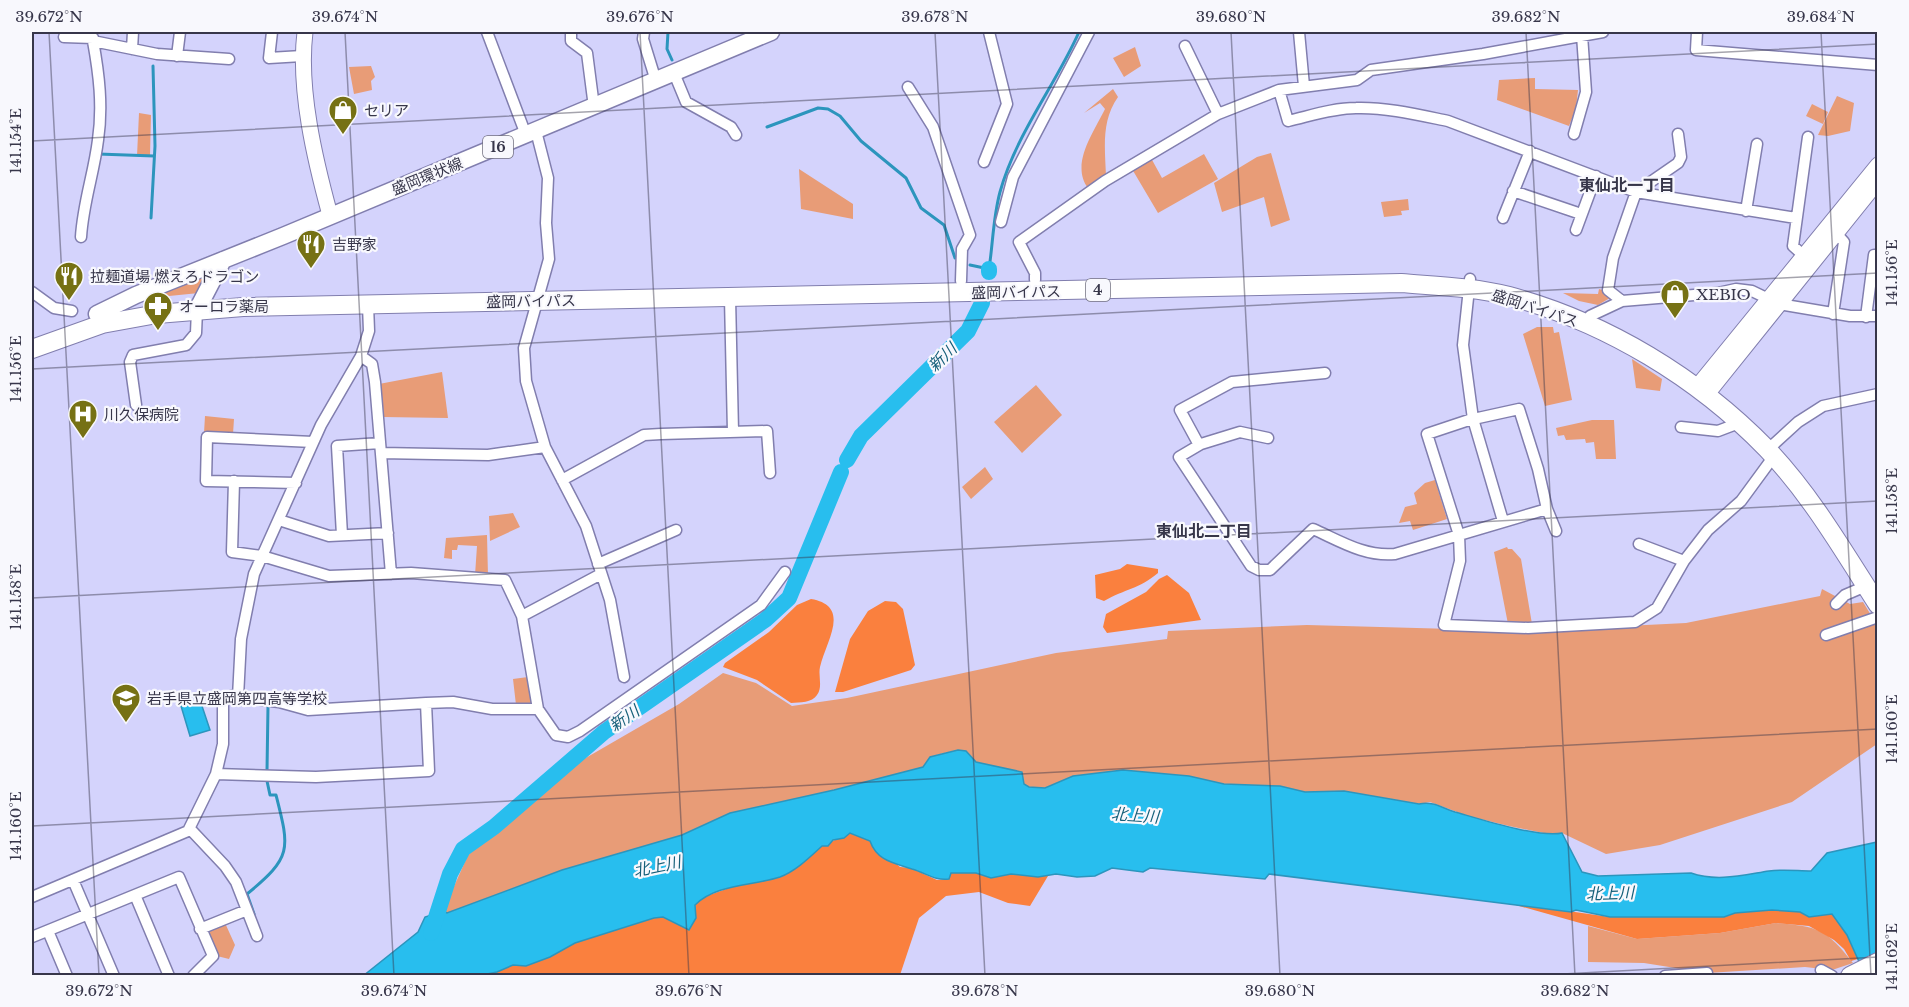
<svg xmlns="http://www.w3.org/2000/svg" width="1909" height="1007" font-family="'Libre Baskerville','Noto Sans JP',serif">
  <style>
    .green { fill: #e89c77 }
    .forest { fill: #fa803e }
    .water { fill: #28beee; stroke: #2c95bd; stroke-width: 1.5 }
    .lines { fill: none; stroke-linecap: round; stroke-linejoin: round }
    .stream { stroke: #2c95bd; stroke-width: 3 }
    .river { stroke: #28beee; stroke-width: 16 }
    .street-casing { stroke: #817eae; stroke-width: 13 }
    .secondary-casing { stroke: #817eae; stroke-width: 17 }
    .primary-casing { stroke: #817eae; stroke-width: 19 }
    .highway-casing { stroke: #817eae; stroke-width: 20 }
    .street { stroke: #fff; stroke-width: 10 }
    .secondary { stroke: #fff; stroke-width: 15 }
    .primary { stroke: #fff; stroke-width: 16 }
    .highway { stroke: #fff; stroke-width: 18 }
    .ticks { fill: none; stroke: #37364a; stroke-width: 1.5; stroke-opacity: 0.45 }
    .labels { text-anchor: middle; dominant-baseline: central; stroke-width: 4.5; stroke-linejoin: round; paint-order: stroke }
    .shield { fill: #f8f8fd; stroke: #717080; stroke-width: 1.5 }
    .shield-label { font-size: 14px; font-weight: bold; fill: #37364a }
    .poi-label { font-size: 15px; fill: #37364a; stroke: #f8f8fd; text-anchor: start }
    .street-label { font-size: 15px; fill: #37364a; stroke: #f8f8fd }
    .neighbourhood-label { font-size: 16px; font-weight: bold; fill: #37364a; stroke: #f8f8fd }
    .water-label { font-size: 16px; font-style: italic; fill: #155f79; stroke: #f8f8fd }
    .neatline { fill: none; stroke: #37364a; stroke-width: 2 }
    .ticks-label { font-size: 15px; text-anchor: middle; fill: #37364a }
  </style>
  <rect width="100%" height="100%" fill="#d4d3fc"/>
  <path class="green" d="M 1135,47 L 1141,66 L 1124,77 L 1113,58 Z
    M 371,66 L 375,77 L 371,81 L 372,90 L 354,94 L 349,67 Z
    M 1535,78 L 1535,89 L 1578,90 L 1576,108 L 1569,126 L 1497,100 L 1499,80 Z
    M 1113,89 L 1118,97 C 1101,121 1105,148 1106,176 L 1088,188 C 1070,164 1094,132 1105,109 L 1100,103 L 1084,113 Z
    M 1837,96 L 1854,103 L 1850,131 L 1828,136 L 1818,135 Z
    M 1812,104 L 1828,112 L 1823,124 L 1806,116 Z
    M 139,113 L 151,115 L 150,156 L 137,156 Z
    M 1271,153 L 1290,220 L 1271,227 L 1264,197 L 1222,212 L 1214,183 L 1257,157 Z
    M 1204,154 L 1218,179 L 1158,213 L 1132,169 L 1151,158 L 1162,178 Z
    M 799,169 L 853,204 L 853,219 L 801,209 Z
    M 1408,199 L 1409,210 L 1401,211 L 1402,215 L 1384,217 L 1381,202 Z
    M 205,274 L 199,293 L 149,298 Z
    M 1599,289 L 1606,291 L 1610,298 L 1598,305 L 1579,301 L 1563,293 L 1598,294 Z
    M 1537,327 L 1553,327 L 1554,333 L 1559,332 L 1572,400 L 1545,406 L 1523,334 Z
    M 1632,359 L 1662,379 L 1660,391 L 1636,388 Z
    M 442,372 L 448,418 L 383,417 L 379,384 Z
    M 1036,385 L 1062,415 L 1022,453 L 994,422 Z
    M 205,416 L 234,419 L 233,434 L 204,433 Z
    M 1592,420 L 1614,420 L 1616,459 L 1596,459 L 1594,442 L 1586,443 L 1585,439 L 1566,440 L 1564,435 L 1558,436 L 1556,428 Z
    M 985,467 L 993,479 L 971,499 L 962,487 Z
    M 1435,480 L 1447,519 L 1413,530 L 1410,521 L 1399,523 L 1405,507 L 1417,504 L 1414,493 L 1425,483 Z
    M 513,513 L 520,527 L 490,541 L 489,516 Z
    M 487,535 L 488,576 L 475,575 L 477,546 L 458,545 L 457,550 L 452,550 L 452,559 L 444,558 L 446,538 Z
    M 1507,547 L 1508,549 L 1512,549 L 1521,559 L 1532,624 L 1508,624 L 1494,552 Z
    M 1822,589 L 1850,604 L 1863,602 L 1877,625 L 1877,744 L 1792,802 L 1660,845 L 1606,854 L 1562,833 L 1553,835 L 1509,826 L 1468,816 L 1430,802 L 1420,804 L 1344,791 L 1305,792 L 1280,786 L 1224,784 L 1189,776 L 1123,770 L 1073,776 L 1045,788 L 1029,787 L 1024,784 L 1022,772 L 976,762 C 963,745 948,752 930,757 L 923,767 L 834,790 L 730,813 L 682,835 L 562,870 L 447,913 L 443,911 L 468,855 L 577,763 L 679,704 L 723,673 L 756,683 L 792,706 L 847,698 L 1056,653 L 1167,639 L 1168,631 L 1307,625 L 1526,631 L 1686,623 L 1820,596 Z
    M 528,677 L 532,702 L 530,705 L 516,705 L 513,679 Z
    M 225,923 L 235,945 L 229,959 L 217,956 L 207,934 L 208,930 Z
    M 1776,923 C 1817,926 1827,929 1853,963 L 1832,970 L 1805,967 L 1707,973 L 1644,963 L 1588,962 L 1588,926 L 1637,939 L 1720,933 Z"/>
  <path class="forest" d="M 1127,564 L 1158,569 L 1158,573 C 1139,589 1125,589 1104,601 L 1096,598 L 1095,575 L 1120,569 Z
    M 1167,575 L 1189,593 L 1201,620 L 1107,633 L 1103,627 L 1106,614 L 1146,592 L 1159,579 Z
    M 811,599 C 852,606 826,641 820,667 C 818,676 823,687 817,695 C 812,703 800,702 791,703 L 757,680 L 723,667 L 725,663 L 769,632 L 797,605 Z
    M 885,601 L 896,602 L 903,609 L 915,665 L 911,670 L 843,692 L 835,692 L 850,639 L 868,611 Z
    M 850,833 L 870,841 L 900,867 L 911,868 L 937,880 L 949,879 L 950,873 L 976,873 L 991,878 L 1011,874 L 1048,876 L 1030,906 L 1008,903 L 979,892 L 946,896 L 919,918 L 900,975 L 477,976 L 513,965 L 526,966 L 550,957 L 575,943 L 654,918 L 663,917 L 689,930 L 696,918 L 695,905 L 701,898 L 805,861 L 822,846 Z
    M 1505,902 L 1610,917 L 1724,917 L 1735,913 L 1772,910 L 1800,912 L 1809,917 L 1832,914 L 1847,935 L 1858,959 L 1851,961 L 1844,949 L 1834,940 L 1809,926 L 1776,923 L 1720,933 L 1637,939 Z"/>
  <path class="water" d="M 200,700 L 210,730 L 190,736 L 181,706 Z
    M 958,750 L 966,751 L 976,762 L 1022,772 L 1024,784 L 1029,787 L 1045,788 L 1073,776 L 1123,770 L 1189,776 L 1224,784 L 1280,786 L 1305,792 L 1344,791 L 1419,804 C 1434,801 1442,808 1455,812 C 1480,819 1539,838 1562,833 L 1582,872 L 1598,876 L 1691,873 C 1717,882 1743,875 1769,871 C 1783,869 1798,871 1811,871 L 1827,853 L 1877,842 L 1877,975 L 1865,975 L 1847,935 L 1832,914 L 1809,917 L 1800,912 L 1772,910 L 1735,913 L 1724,917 L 1610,917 L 1576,910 L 1571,912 L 1269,874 L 1265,879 L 1150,868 L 1143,872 L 1112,868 L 1095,876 L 1077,877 L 1056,874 L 1038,877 L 1011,874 L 991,878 L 976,873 L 951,873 L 949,879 C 935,881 926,873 912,869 C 894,863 877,861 870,841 L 850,833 L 844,838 L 833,840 L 828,846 L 822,846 C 810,857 796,871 780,877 C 752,886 716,884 695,905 L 696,918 L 689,930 L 663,917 L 654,918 L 575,943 L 550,957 L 526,966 L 513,965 L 497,972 L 477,976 L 363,976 L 418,932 L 425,917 L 443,911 L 447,913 L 562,870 L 682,835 L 730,813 L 834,790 L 923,767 L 930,757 Z"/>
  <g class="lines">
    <path class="stream" d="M 668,32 L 667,49 L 672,60
      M 767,127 L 818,108 L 828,109 L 840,116 L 861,141 L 906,178 L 921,208 L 944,225 L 955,258
      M 98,154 L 154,156
      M 151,218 L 155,146 L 153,66
      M 970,265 L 989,269 C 993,243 993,218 1000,192 C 1016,134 1055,86 1079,32
      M 267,771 L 268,706
      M 254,914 L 247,894 C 292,857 290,850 276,795 L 270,795 L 267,781"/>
    <path class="river" d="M 989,272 L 989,269
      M 847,460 L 861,436 L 968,331 L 982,303
      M 431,933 L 450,874 L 463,849 L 494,827 L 604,732 L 765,620 L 789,598 L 841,472"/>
    <g class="street-casing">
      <path id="street" d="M 272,32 L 269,58 L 302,56
        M 487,32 L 526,135
        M 571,32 L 571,41 L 587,53 L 594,107
        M 644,32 L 643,39 L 656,81
        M 1299,32 L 1304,86
        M 1697,32 L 1696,50 L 1878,65
        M 64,37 L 93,38
        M 1185,46 L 1218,114
        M 132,49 L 133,32
        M 177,56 L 180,32
        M 674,73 L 686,102 L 731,127 L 736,135
        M 908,87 L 933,127 L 970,235 L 962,249 L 961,281
        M 1279,90 L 1288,121 C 1310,116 1333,108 1356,108 C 1386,107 1419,115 1448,121 L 1636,192 L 1796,218
        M 536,131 L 548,178 L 546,223 L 549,259 L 524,348 L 526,381 L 545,447 L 586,526 L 610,600 L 624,677
        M 1574,134 L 1586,92 L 1582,35
        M 984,162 L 1007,104 L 989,32
        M 1513,191 L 1581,214
        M 1746,211 L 1757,144
        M 1503,218 L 1530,151
        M 1001,222 L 1013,177 L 1089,32
        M 1576,230 L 1596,176
        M 81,237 C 83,203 94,173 98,140 C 103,106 99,74 93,41 L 157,54 L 229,59
        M 1803,255 L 1793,246 L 1808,137
        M 1470,279 L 1463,345 L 1473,419 L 1503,521
        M 1035,280 L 1035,273 L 1019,242 L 1105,181 L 1218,114 L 1279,90 L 1357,80 L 1371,70 L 1483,54 L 1603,32
        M 32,292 L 54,308 L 72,311
        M 730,298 L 733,432
        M 1622,301 L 1608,290 L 1613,258 L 1636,192 L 1678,163 L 1681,157 L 1678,134
        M 1833,314 L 1844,242 L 1836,233
        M 1590,316 L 1622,301 L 1718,293 L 1736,289 L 1752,291 L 1779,304 L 1850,316 L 1878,316
        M 1866,317 L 1874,255 L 1878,255
        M 361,356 L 372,364 L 375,382 L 391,574
        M 136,405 L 130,362 L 133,355 L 186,345 L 196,333 L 197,310
        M 1681,427 L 1718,431 L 1739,423
        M 1268,438 L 1240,432 L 1201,444 L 1179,457 L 1251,566 L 1259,570 L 1270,570 L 1313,529 C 1340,541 1365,557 1395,554 L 1547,509
        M 1774,444 L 1798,422 L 1823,406 L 1878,394
        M 1199,445 L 1180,410 L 1232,382 L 1325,373
        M 381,453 L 488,455 L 545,447
        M 562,480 L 644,435 L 661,434 L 767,431 L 770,473
        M 234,481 L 232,552 L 262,556 L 329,576 L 411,573 L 505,580 L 522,616
        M 296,483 L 206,481 L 207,437 L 313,442
        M 279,520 L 329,536 L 388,533
        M 1556,531 L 1547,509 L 1538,469 L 1519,409 L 1469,420 L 1427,434 L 1459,535 L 1460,561 L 1444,625 L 1528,628 L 1635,622 L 1657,608 L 1684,561 L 1708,530 L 1741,501 L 1774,456
        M 342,535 L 337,446 L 380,443
        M 1639,544 L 1684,561
        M 598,564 L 676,530
        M 1836,604 L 1845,595 L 1859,589
        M 1826,635 L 1878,617
        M 238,697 L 241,639 L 254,574 L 321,425 L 361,356 L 369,331 L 368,305
        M 538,709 L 556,735 L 568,737 L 580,731 L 761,605 L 785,572
        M 216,774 L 223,744 L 223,699 L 231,696 L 279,702 L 308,710 L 426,703
        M 188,831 L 192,831 L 225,866 L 236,882 L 257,936
        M 73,880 L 114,976
        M 135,895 L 169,976
        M 32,897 L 188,831 L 216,774 L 316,777 L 429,771 L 426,703 L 453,702 L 492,709 L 538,709 L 522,616 L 601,574
        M 200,929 L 247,910
        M 48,931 L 67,976
        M 32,937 L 179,877 L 213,956 L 193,976
        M 1821,970 L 1832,976
        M 1665,976 L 1707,973"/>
    </g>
    <g class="secondary-casing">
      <path id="secondary" d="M 305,32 C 298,89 315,160 330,215
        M 1697,387 L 1878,165
        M 1707,394 L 1878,181"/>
    </g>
    <g class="primary-casing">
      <path id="primary" d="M 197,310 L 223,260
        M 97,314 L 136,295 L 283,236 L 771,32"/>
    </g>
    <g class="highway-casing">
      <path id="highway" d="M 32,349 L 102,324 L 157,314 L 243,307 L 1401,283 C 1437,286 1474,287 1509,296 C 1606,322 1698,378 1767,449 C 1811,495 1844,552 1878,605
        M 1850,976 L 1878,962"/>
    </g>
    <use href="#street" class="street"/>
    <use href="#secondary" class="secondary"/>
    <use href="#primary" class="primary"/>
    <use href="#highway" class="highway"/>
  </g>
  <path class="ticks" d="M 49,32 L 99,976M 345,32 L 394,976M 640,32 L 689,976M 935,32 L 985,976M 1231,32 L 1280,976M 1526,32 L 1575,976M 1821,32 L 1871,976M 32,141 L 1878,44M 32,369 L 1878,273M 32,598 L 1878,501M 32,826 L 1878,729M 1526,976 L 1878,957"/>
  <defs>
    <g id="shop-pin" transform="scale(1.5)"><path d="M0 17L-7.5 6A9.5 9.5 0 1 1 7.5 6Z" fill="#767114" stroke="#f8f8fd"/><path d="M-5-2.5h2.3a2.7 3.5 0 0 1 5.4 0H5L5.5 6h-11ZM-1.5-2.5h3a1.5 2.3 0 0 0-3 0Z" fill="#fff"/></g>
    <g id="restaurant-pin" transform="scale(1.5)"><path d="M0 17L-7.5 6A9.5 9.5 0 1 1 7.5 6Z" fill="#767114" stroke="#f8f8fd"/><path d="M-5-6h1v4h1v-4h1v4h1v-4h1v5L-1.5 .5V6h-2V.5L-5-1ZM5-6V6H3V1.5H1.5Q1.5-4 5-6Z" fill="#fff"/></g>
    <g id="pharmacy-pin" transform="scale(1.5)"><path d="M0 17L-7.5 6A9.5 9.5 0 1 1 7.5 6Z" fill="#767114" stroke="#f8f8fd"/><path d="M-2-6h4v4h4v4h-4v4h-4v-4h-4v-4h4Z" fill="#fff"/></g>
    <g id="hospital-pin" transform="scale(1.5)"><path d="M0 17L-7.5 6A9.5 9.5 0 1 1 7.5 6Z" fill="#767114" stroke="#f8f8fd"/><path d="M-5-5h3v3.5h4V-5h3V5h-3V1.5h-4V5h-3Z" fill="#fff"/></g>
    <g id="school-pin" transform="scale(1.5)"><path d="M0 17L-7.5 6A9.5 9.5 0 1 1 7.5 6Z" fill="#767114" stroke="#f8f8fd"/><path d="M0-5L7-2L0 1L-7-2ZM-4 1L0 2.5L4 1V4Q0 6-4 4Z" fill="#fff"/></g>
  </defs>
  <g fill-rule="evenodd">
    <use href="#shop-pin" x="343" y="110"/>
    <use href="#restaurant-pin" x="311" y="244"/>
    <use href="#restaurant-pin" x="69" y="276"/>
    <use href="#shop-pin" x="1675" y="294"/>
    <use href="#pharmacy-pin" x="158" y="306"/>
    <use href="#hospital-pin" x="83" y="414"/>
    <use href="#school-pin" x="126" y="698"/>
  </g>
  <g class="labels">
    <g class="shield">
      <rect x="483" y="136" width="30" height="22" rx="4.5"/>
      <rect x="1086" y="279" width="24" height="22" rx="4.5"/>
    </g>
    <g class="shield-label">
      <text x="498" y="147">16</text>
      <text x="1098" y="290">4</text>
    </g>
    <g class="poi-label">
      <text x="364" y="110">セリア</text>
      <text x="332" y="244">吉野家</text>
      <text x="90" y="276">拉麺道場 燃えろドラゴン</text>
      <text x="1696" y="294">XEBIO</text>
      <text x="179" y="306">オーロラ薬局</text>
      <text x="104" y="414">川久保病院</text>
      <text x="147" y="698">岩手県立盛岡第四高等学校</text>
    </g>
    <g class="street-label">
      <text transform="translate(427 176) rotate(-22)">盛岡環状線</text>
      <text transform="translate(1016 292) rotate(-1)">盛岡バイパス</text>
      <text transform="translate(531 301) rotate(-1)">盛岡バイパス</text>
      <text transform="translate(1535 308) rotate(18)">盛岡バイパス</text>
    </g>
    <g class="neighbourhood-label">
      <text x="1627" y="185">東仙北一丁目</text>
      <text x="1204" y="531">東仙北二丁目</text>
    </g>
    <g class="water-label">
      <text transform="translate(942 357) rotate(-44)">新川</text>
      <text transform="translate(624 718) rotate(-35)">新川</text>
      <text transform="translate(1135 815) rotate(4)">北上川</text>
      <text transform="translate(657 866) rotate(-12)">北上川</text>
      <text transform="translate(1610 893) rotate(-2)">北上川</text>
    </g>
  </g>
  <rect width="1909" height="1007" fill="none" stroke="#f8f8fd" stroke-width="66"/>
  <rect x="33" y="33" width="1843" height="941" class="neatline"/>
  <g class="ticks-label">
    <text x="49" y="22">39.672°N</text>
    <text x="345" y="22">39.674°N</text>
    <text x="640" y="22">39.676°N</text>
    <text x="935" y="22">39.678°N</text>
    <text x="1231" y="22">39.680°N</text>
    <text x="1526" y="22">39.682°N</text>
    <text x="1821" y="22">39.684°N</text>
    <text transform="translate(16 141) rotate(-90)" y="5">141.154°E</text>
    <text transform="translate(1892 273) rotate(-90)" y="5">141.156°E</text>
    <text transform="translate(16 369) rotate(-90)" y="5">141.156°E</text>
    <text transform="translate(1892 501) rotate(-90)" y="5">141.158°E</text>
    <text transform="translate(16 597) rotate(-90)" y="5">141.158°E</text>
    <text transform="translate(1892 729) rotate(-90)" y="5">141.160°E</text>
    <text transform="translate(16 826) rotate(-90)" y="5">141.160°E</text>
    <text transform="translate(1892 957) rotate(-90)" y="5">141.162°E</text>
    <text x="99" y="996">39.672°N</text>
    <text x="394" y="996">39.674°N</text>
    <text x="689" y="996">39.676°N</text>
    <text x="985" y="996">39.678°N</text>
    <text x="1280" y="996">39.680°N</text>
    <text x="1575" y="996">39.682°N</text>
  </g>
</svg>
